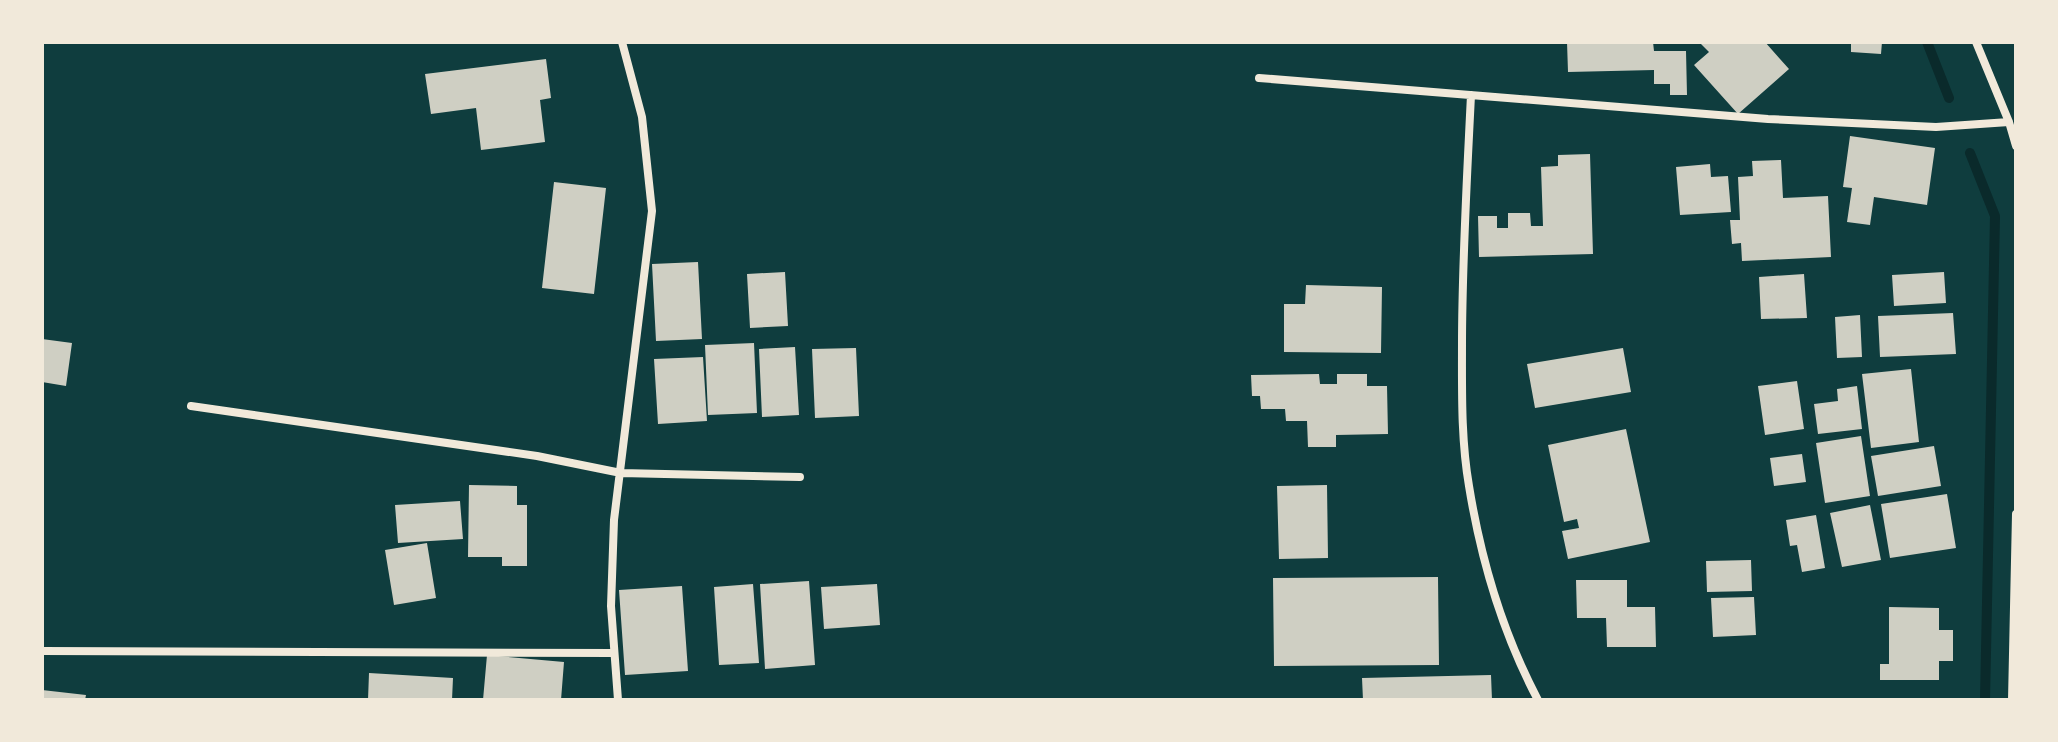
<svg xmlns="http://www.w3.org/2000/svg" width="2058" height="742" font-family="'Fira Sans',sans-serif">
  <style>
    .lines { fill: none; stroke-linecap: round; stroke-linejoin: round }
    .stream { stroke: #0a2a2b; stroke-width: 10 }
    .building { fill: #cfcfc3 }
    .minor { stroke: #f1e9da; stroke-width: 8 }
  </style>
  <rect width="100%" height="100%" fill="#0f3d3e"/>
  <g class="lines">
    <path class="stream" d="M 1927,42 L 1949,98
      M 1970,153 L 1995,216 L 1985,700"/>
  </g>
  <path class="building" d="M 1567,42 L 1653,42 L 1654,51 L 1686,51 L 1687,95 L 1670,95 L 1670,84 L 1654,84 L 1654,70 L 1568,72 Z
    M 1703,42 L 1765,42 L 1789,69 L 1738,114 L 1694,65 L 1709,52 L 1701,44 Z
    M 1851,42 L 1882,42 L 1881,54 L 1851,52 Z
    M 546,59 L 551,98 L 540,100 L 545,142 L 481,150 L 476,108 L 431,114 L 425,74 Z
    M 1850,136 L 1935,148 L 1927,205 L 1874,197 L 1870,225 L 1847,222 L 1852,188 L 1843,187 Z
    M 1590,154 L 1593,254 L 1479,257 L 1478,216 L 1497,216 L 1497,228 L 1508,228 L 1508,213 L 1530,213 L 1531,226 L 1543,226 L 1541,167 L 1558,166 L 1558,155 Z
    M 1781,160 L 1783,198 L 1828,196 L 1831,257 L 1742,261 L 1741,243 L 1732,244 L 1730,220 L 1740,220 L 1738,177 L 1753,176 L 1752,161 Z
    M 1710,164 L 1711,177 L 1728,176 L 1731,212 L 1680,215 L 1676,167 Z
    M 554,182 L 606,188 L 594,294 L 542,288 Z
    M 698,262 L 702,339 L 656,341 L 652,264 Z
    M 785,272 L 788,326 L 750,328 L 747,274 Z
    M 1944,272 L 1946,303 L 1894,306 L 1892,275 Z
    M 1804,274 L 1807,318 L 1761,319 L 1759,277 Z
    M 1306,285 L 1382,287 L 1381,353 L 1284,352 L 1284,304 L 1305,304 Z
    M 1953,313 L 1956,354 L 1880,357 L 1878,316 Z
    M 1860,315 L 1862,357 L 1837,358 L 1835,317 Z
    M 42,339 L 72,343 L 66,386 L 42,382 Z
    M 754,343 L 757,413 L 708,415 L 705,345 Z
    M 795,347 L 799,415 L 762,417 L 759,349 Z
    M 856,348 L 859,416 L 815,418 L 812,349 Z
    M 1623,348 L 1631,392 L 1535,408 L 1527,364 Z
    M 703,357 L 707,421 L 658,424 L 654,359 Z
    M 1911,369 L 1919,442 L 1871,448 L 1862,374 Z
    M 1319,374 L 1320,384 L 1337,384 L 1337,374 L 1367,374 L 1367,386 L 1387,386 L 1388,434 L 1336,435 L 1336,447 L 1308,447 L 1307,421 L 1286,421 L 1285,409 L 1261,409 L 1260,396 L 1252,396 L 1251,375 Z
    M 1797,381 L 1804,429 L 1765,435 L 1758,386 Z
    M 1857,386 L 1862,429 L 1818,434 L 1814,404 L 1838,401 L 1837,389 Z
    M 1626,429 L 1650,542 L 1568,559 L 1562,531 L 1579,528 L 1577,519 L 1564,522 L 1548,445 Z
    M 1861,436 L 1870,496 L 1825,503 L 1816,443 Z
    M 1934,446 L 1941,486 L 1878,496 L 1871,456 Z
    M 1802,454 L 1806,482 L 1774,486 L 1770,458 Z
    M 469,485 L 517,486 L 517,505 L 527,505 L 527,566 L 502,566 L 502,557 L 468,557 Z
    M 1327,485 L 1328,558 L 1279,559 L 1277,486 Z
    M 1947,494 L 1956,548 L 1890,558 L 1881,504 Z
    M 460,501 L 463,539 L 398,543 L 395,505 Z
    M 1870,505 L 1881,560 L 1842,567 L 1830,513 Z
    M 1816,515 L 1825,568 L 1802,572 L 1797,545 L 1790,546 L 1786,520 Z
    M 427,543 L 436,598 L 394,605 L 385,550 Z
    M 1751,560 L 1752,591 L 1707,592 L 1706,561 Z
    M 1438,577 L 1439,665 L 1274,666 L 1273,578 Z
    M 1576,580 L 1627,580 L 1627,607 L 1655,607 L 1656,647 L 1607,647 L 1606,618 L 1577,618 Z
    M 809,581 L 815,665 L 765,669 L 760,584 Z
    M 753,584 L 759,663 L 719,665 L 714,587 Z
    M 877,584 L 880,625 L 824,629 L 821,587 Z
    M 682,586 L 688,671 L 625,675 L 619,590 Z
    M 1754,597 L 1756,635 L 1713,637 L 1711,598 Z
    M 1889,607 L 1939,608 L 1939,630 L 1953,630 L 1953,661 L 1939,661 L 1939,680 L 1880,680 L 1880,664 L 1889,664 Z
    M 487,655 L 564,662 L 561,700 L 483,700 Z
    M 369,673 L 453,678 L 452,700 L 368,700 Z
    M 1491,675 L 1492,700 L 1363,700 L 1362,678 Z
    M 42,690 L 86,695 L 85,700 L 42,700 Z"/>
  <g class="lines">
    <path class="minor" d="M 1976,42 L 2009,122 L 2016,146
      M 1259,78 L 1768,119 L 1936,127 L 2009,122
      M 1471,95 C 1467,178 1462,262 1462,345 C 1462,392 1461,440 1469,486 C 1481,560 1503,634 1538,700
      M 191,406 L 537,456 L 621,473 L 800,477
      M 42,651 L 614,653
      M 618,700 L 611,606 L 614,520 L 652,211 L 642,117 L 622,42
      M 2012,700 L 2016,514"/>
  </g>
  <rect width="2058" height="742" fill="none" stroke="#f1e9da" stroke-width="88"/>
</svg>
